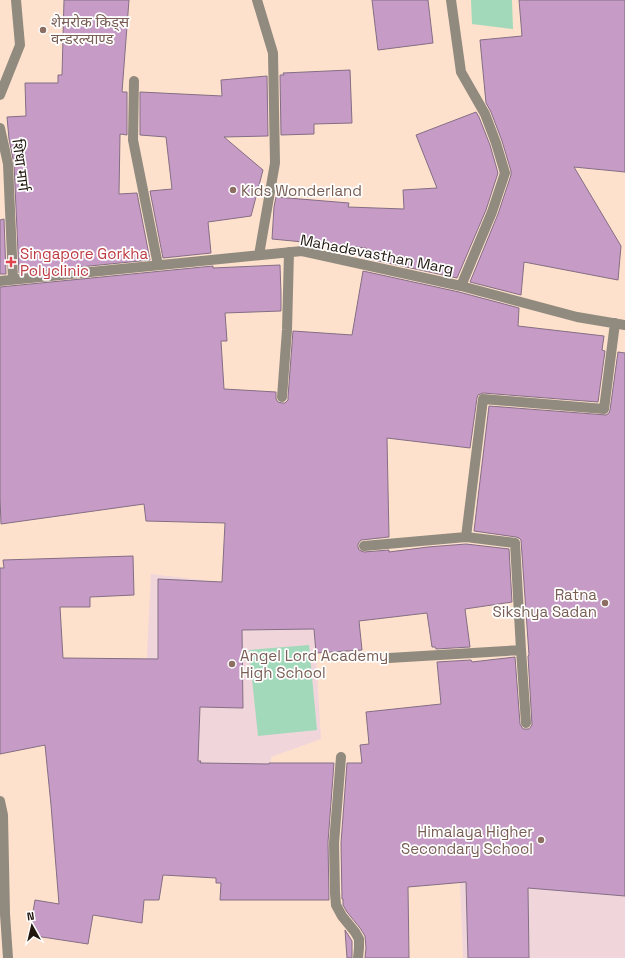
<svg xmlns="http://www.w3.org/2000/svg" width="625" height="958" font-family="'Space Grotesk','Noto Sans Devanagari',sans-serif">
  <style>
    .education { fill: #f0d5db }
    .green { fill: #a1d9ba }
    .building { fill: #c69cc6; stroke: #846e84 }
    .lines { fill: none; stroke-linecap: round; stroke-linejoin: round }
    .minor { stroke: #918a7e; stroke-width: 10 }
    .education-dot { fill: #8d6e63; stroke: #fff; stroke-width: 1.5 }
    .health-dot { fill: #e0444e; stroke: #fff; stroke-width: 1.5 }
    .labels { text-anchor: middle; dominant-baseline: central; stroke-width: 3.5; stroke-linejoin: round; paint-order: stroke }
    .education-label { font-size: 15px; fill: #785e54; stroke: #fff; text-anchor: start }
    .street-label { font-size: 15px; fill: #21170f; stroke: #fff }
    .health-label { font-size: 15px; fill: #be3a42; stroke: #fff; text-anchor: start }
  </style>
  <rect width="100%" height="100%" fill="#fee1cc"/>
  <path class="education" d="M 151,574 L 235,584 L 312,589 L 321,739 L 271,757 L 269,823 L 139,815 Z
    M 625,803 L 625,958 L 463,958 L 459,858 Z"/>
  <path class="green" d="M 471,0 L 512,0 L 513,29 L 472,24 Z
    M 309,645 L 317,730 L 258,736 L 249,650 Z"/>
  <path class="building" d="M 64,0 L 129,0 L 122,92 L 127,92 L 127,135 L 120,134 L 119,194 L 137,193 L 150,260 L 19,273 L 14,164 L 9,139 L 7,117 L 26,116 L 25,83 L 58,83 L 58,75 L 62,75 Z
    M 372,0 L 428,0 L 433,43 L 378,50 Z
    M 519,0 L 625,0 L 625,172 L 574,167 L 621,246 L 618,280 L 524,262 L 521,295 L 470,282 L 498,214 L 511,175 L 511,171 L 502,141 L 491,112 L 486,103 L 480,40 L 522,36 Z
    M 350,70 L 352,123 L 314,124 L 314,134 L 281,135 L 280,75 L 284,75 L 283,73 Z
    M 267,76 L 268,136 L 224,137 L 263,170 L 251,216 L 208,222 L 211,253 L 163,258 L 150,191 L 172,189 L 166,137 L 140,135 L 140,92 L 222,96 L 221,80 Z
    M 476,112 L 479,117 L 490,145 L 498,173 L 486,210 L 457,278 L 365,258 L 366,248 L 272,239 L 274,207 L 276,197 L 349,203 L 348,207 L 404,209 L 403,190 L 437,188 L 416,135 Z
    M 4,219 L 6,274 L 0,274 L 0,220 Z
    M 280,265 L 281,293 L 281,311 L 225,313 L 227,341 L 221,341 L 224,389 L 276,392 L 276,399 L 278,402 L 282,403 L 285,403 L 288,400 L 288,397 L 293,331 L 352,335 L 363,271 L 459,292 L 519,308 L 518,326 L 604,336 L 602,350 L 605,351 L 598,402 L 483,393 L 478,395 L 477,398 L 470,448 L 387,438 L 389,537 L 361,540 L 358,544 L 358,547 L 359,550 L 364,552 L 389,550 L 389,552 L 428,547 L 466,544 L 509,549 L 512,602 L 465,609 L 470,647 L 436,649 L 435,647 L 432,647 L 427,613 L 359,621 L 362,650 L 316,653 L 314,629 L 242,630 L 243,708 L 200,707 L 198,761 L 201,761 L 200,763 L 269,764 L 269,763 L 334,763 L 328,842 L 329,900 L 220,900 L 221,883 L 216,883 L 216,878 L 163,875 L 159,900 L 144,900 L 142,923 L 93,915 L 88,944 L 29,935 L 35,900 L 59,904 L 51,805 L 45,745 L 0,754 L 0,568 L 4,568 L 3,560 L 133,556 L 134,595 L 90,597 L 90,607 L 60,607 L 63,658 L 158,659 L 158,579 L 222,582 L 225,523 L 146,521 L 144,504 L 1,524 L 0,498 L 0,287 L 213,266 L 213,268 Z
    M 618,352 L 625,353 L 625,896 L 528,888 L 529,958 L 468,958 L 466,882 L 408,887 L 409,958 L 365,958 L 366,948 L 365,936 L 360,928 L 347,912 L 343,905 L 343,899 L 342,899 L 341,843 L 347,763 L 362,763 L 360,745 L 369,744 L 366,712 L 441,704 L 437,662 L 471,660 L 472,662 L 515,657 L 520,724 L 523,729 L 529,729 L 532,725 L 528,656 L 529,655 L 521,540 L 519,538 L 516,537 L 474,531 L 489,406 L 606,415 L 609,413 L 610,410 Z
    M 345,930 L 352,941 L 352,958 L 347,958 Z"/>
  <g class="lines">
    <path class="minor" d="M 257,0 L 273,53 L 275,163 L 259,255
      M 451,0 L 461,72 L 485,114 L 496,143 L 505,173 L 492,212 L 461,286
      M 134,81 L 133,140 L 158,265
      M 0,95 L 20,45 L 16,0
      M 0,128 L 8,164 L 13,279
      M 0,281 L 302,251 L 461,286 L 577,317 L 625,325
      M 282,397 L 287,330 L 289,252
      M 364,546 L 466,537 L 483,399 L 604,409 L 615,323
      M 521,650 L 526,723
      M 389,658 L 521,650 L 515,543 L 466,537
      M 341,757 L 334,843 L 335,893 L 336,905 L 342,916 L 355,932 L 359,939 L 359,948 L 358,958
      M 0,801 L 3,815 L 5,914 L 8,958"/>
  </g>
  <g class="education-dot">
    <circle cx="43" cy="30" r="4"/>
    <circle cx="233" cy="190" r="4"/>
    <circle cx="605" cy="603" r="4"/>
    <circle cx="232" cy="664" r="4"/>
    <circle cx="541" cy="840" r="4"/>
  </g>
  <path class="health-dot" d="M9 256h4v4h4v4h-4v4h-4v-4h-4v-4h4z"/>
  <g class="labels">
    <g class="education-label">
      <text x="51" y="21">शेमरोक किड्स<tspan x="51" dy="17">वन्डरल्याण्ड</tspan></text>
      <text x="241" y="190">Kids Wonderland</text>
      <text x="597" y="594" text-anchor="end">Ratna<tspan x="597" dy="17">Sikshya Sadan</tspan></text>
      <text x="240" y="655">Angel Lord Academy<tspan x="240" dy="17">High School</tspan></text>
      <text x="533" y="831" text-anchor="end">Himalaya Higher<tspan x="533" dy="17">Secondary School</tspan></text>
    </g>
    <g class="street-label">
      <text transform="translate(21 165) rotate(83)">शिधा मार्ग</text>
      <text transform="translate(377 254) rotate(11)">Mahadevasthan Marg</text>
    </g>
    <g class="health-label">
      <text x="20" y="253">Singapore Gorkha<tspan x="20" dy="17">Polyclinic</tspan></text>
    </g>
  </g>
  <g transform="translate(32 926) rotate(352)" stroke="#ffffff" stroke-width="3" paint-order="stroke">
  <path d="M0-3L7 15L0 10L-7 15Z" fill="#21170f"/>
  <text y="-6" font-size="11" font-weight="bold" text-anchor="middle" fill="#21170f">N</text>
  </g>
</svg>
